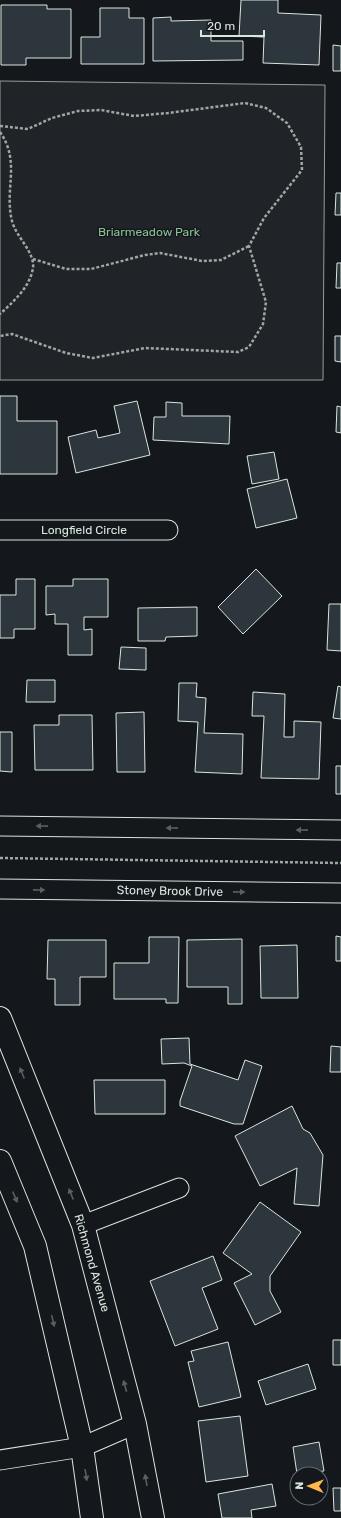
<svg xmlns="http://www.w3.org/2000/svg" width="341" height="1518" font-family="Rubik,sans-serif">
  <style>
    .green { fill: #202428; stroke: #939e99 }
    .building { fill: #2c363c; stroke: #d8e6dc }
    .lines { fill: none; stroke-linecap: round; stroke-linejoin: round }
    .minor-casing { stroke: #d8e6dc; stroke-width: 21 }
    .secondary-casing { stroke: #d8e6dc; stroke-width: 24 }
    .path { stroke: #9da8a2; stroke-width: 2.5; stroke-dasharray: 3 2; stroke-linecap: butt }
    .minor { stroke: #14181c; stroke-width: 19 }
    .secondary { stroke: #14181c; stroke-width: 22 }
    .oneway { fill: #59605f }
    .labels { text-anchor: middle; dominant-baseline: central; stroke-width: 3; stroke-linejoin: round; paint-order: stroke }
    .park-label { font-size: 12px; fill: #8ac095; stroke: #14181c }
    .street-label { font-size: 12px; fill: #d8e6dc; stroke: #14181c }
  </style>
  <rect width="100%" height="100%" fill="#14181c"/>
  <path class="green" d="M 0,81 L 325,85 L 323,380 L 0,380 Z"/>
  <path class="building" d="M 241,0 L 278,0 L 278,13 L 321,15 L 319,65 L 263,63 L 264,37 L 239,36 Z
    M 1,5 L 47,5 L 47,9 L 71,9 L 71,58 L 26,58 L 26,65 L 1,65 Z
    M 100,8 L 129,8 L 129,18 L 144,18 L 144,64 L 81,64 L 81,37 L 100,37 Z
    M 171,17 L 171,21 L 211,20 L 211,41 L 243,41 L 243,60 L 153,61 L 153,18 Z
    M 333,45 L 341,46 L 341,71 L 333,71 Z
    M 336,193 L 341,193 L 341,215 L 335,215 Z
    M 337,263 L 341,263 L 341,288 L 336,288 Z
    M 335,336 L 341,336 L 341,362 L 335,361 Z
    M 0,396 L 17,396 L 17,421 L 57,421 L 57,474 L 0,474 Z
    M 137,401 L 150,455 L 76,473 L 68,437 L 96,430 L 98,438 L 120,433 L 114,406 Z
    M 166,402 L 182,403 L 182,416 L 230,416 L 229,444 L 153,440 L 154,417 L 166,417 Z
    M 337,406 L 341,407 L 341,433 L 336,432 Z
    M 274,452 L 279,479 L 252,484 L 247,456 Z
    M 287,479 L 297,518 L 256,528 L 247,489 Z
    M 256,569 L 282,596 L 243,634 L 218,607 Z
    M 16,579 L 35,579 L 35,629 L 14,629 L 14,638 L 0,638 L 0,595 L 16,595 Z
    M 73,579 L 108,579 L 108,617 L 84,617 L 84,630 L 92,629 L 92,655 L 68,655 L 68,624 L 55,624 L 55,614 L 46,615 L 46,586 L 73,586 Z
    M 329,604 L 341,604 L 341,651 L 327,650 Z
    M 197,607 L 197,636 L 166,637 L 165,641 L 138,641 L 138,608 Z
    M 121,647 L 146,648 L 146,670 L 119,669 Z
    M 27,680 L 55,680 L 55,702 L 26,702 Z
    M 179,683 L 197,683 L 196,697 L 206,698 L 204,733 L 243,734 L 242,774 L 195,772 L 198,722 L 178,721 Z
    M 338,686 L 341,687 L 341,719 L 333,718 Z
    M 253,692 L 285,694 L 284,737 L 294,737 L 294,721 L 321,722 L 319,779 L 261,778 L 264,716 L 252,716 Z
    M 144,712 L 145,772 L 117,772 L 116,713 Z
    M 59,715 L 92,715 L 93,770 L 35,770 L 34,725 L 59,725 Z
    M 0,732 L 12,732 L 12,772 L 0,771 Z
    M 336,766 L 341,766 L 341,794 L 336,794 Z
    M 336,936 L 341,937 L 341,961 L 336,961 Z
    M 149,937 L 179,937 L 178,1003 L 166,1003 L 166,999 L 114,999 L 114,963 L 149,963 Z
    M 242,939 L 242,1004 L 228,1004 L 228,987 L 187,987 L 187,940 Z
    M 48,940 L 106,940 L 106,977 L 80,977 L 80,1005 L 55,1005 L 55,979 L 47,979 Z
    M 297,945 L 298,998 L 261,998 L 260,946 Z
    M 189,1038 L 190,1064 L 238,1080 L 245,1060 L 262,1066 L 243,1124 L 234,1124 L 180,1106 L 180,1101 L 192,1066 L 184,1063 L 162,1064 L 161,1039 Z
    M 331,1046 L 341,1047 L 341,1072 L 330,1072 Z
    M 94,1080 L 165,1080 L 165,1114 L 95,1114 Z
    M 292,1106 L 303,1129 L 310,1133 L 323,1155 L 319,1206 L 294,1204 L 297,1168 L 260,1186 L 235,1136 Z
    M 260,1202 L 301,1232 L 270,1276 L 270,1291 L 281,1312 L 255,1325 L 234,1283 L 252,1274 L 223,1253 Z
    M 213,1256 L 222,1280 L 202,1288 L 218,1329 L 175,1346 L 150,1281 Z
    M 333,1340 L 341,1340 L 341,1365 L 333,1365 Z
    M 228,1342 L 241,1397 L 199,1407 L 188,1362 L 194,1361 L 191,1351 Z
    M 308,1364 L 316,1389 L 266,1405 L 258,1381 Z
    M 240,1416 L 248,1476 L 206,1482 L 198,1421 Z
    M 319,1442 L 324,1471 L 297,1474 L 293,1447 Z
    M 272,1484 L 276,1506 L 251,1510 L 252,1518 L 222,1518 L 218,1494 Z
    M 333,1488 L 341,1488 L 341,1511 L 334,1511 Z"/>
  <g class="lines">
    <g class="minor-casing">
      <path id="minor" d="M 0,530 L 168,530
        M 0,826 L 341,830
        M 0,889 L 341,893
        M 83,1225 L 179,1188
        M 0,1460 L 82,1447 L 135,1424"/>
    </g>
    <g class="secondary-casing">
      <path id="secondary" d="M 0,1018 L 83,1225 L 135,1424 L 153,1518
        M 0,1161 L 35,1246 L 82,1447 L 92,1518"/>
    </g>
    <path class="path" d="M 0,126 L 28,129 L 52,118 L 78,111 L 101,110 L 134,116 L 168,113 L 245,103 L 266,108 L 287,123 L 301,147 L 302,170 L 264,218 L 249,246 L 266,302 L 263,324 L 249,347 L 238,352 L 145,348 L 93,358 L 66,353 L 12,334 L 0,336
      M 0,132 C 21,162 4,189 12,221 C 16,237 35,252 33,268 C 30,287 14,301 0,314
      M 33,259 L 66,269 L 91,269 L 145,255 L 160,253 L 202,261 L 221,260 L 249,246
      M 0,858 L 341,863"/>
    <use href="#minor" class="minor"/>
    <use href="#secondary" class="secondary"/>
  </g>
  <defs><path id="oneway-solid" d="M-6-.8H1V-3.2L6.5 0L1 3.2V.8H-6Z"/></defs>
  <g class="oneway">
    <use href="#oneway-solid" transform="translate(42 826) rotate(-179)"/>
    <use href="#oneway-solid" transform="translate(172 828) rotate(-179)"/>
    <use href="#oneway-solid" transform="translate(302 830) rotate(-179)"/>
    <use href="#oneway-solid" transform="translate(39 890) rotate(1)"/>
    <use href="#oneway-solid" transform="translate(239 892) rotate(1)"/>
    <use href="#oneway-solid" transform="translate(22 1073) rotate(-112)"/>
    <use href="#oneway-solid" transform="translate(71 1194) rotate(-112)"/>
    <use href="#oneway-solid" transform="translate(15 1197) rotate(67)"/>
    <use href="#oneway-solid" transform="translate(53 1321) rotate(77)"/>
    <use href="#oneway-solid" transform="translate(125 1386) rotate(-105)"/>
    <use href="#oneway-solid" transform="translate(86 1475) rotate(81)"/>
    <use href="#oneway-solid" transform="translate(146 1480) rotate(-100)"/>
  </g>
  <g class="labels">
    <g class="park-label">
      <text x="149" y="232">Briarmeadow Park</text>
    </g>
    <g class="street-label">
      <text x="84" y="530">Longfield Circle</text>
      <text transform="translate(170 891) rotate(1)">Stoney Brook Drive</text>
      <text transform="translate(92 1263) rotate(74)">Richmond Avenue</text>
    </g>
  </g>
  <g transform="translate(309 1486) rotate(271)"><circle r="19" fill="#14181c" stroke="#626a69"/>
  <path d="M0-3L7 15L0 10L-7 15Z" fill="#ffb74d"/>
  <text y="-6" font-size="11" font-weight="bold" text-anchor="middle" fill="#d8e6dc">N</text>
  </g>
  <path d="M201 30v6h63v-6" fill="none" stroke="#d8e6dc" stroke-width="2"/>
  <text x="207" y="30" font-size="12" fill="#d8e6dc" stroke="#14181c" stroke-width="3" paint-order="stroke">20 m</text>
</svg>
